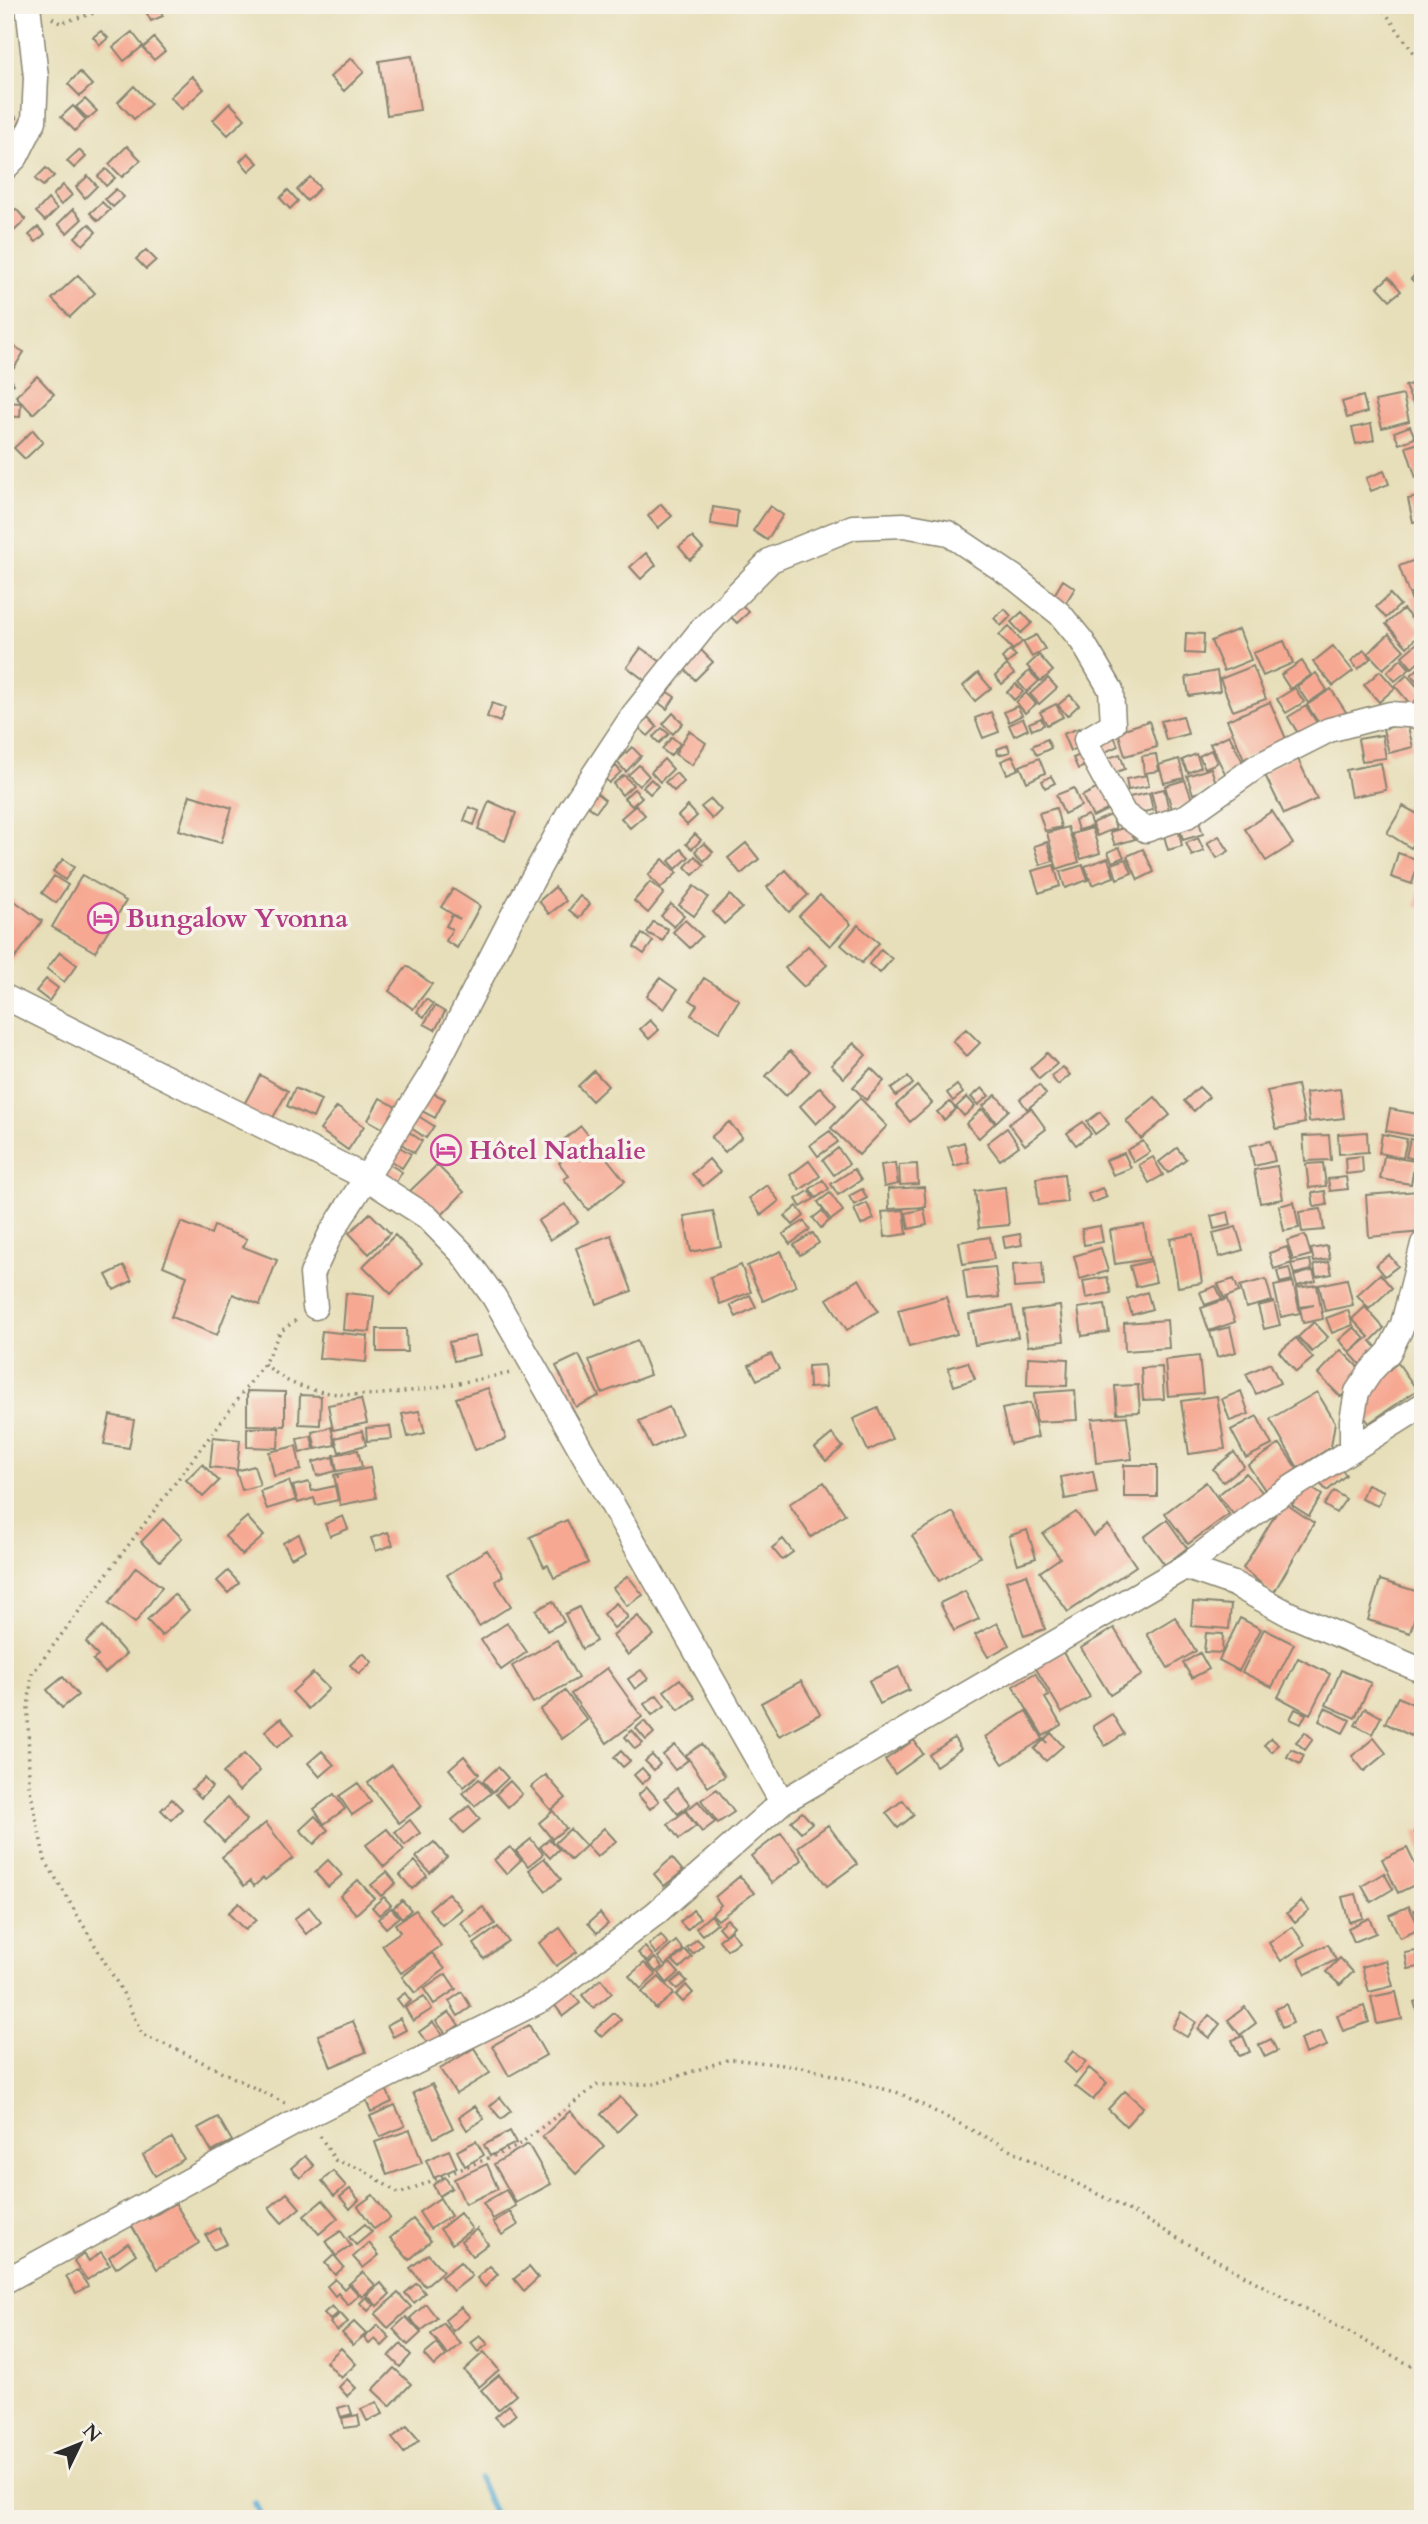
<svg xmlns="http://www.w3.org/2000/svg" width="1428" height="2524" font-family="Cardo,serif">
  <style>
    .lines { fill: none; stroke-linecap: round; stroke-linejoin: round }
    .stream { stroke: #56abd2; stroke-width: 6 }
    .building { fill: #f6a892 }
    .minor-casing { stroke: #898572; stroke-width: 27 }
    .path { stroke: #898572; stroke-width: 3.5; stroke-dasharray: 2 5; stroke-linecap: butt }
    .minor { stroke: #fff; stroke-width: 24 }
    .labels { text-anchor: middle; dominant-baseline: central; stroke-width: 7; stroke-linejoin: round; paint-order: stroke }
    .hotel-label { font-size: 26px; font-weight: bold; fill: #b23c85; stroke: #f7f3e8; text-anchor: start }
  </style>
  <rect width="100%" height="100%" fill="#f7f3e8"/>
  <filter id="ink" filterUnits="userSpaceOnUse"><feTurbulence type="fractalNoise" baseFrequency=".0143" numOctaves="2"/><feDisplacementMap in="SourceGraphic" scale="14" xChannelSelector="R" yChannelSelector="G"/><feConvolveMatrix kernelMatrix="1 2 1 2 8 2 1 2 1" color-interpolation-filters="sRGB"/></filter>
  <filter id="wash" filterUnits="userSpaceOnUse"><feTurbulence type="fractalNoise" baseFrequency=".00686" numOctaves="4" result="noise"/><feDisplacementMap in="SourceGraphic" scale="28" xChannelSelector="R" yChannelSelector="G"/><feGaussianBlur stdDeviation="1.57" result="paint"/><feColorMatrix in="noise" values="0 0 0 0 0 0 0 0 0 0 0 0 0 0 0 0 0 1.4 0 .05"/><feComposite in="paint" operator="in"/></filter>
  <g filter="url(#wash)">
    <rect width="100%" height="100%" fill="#e7dfba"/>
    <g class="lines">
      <path class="stream" d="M 479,2479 L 496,2519
        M 255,2503 L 262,2519"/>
    </g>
    <g id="blocks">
      <path class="building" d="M 157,5 L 163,16 L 151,21 L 145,10 Z
        M 101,31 L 108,38 L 100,45 L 93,37 Z
        M 132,32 L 143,46 L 124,61 L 113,47 Z
        M 154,38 L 165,51 L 154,60 L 143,48 Z
        M 412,56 L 420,110 L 387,115 L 379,61 Z
        M 351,58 L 364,72 L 344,91 L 330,77 Z
        M 80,72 L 92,85 L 80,96 L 68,84 Z
        M 192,76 L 204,89 L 182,109 L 170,97 Z
        M 134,86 L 151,104 L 134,119 L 118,102 Z
        M 85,99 L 97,111 L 88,119 L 76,107 Z
        M 230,103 L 245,119 L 228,135 L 213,120 Z
        M 73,106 L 86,120 L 75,131 L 61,117 Z
        M 5,107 L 17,118 L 5,132 Z
        M 127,146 L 141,160 L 122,177 L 109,164 Z
        M 79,150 L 86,157 L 74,168 L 67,161 Z
        M 248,153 L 258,163 L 249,171 L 240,161 Z
        M 46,168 L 54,176 L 43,186 L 35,179 Z
        M 106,169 L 115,178 L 106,186 L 98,176 Z
        M 88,176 L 97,186 L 85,198 L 76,187 Z
        M 310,177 L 320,188 L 307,201 L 297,190 Z
        M 63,185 L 72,195 L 61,205 L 53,195 Z
        M 116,189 L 124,197 L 113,207 L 105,199 Z
        M 288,190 L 298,201 L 290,209 L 280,198 Z
        M 48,199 L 57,209 L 45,221 L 36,212 Z
        M 102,202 L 110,210 L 98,221 L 90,213 Z
        M 16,209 L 26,220 L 14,231 L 5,222 L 5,219 Z
        M 73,209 L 82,219 L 67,233 L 58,224 Z
        M 89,224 L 96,232 L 83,245 L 75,237 Z
        M 38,227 L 45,234 L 36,242 L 29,235 Z
        M 146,250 L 156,260 L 146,269 L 136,259 Z
        M 1417,273 L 1423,278 L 1423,285 L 1420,287 L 1411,279 Z
        M 78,275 L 95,293 L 70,317 L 52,299 Z
        M 1389,277 L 1401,291 L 1390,300 L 1378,287 Z
        M 10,344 L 24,352 L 14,368 L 5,363 L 5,352 Z
        M 5,371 L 14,384 L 5,390 Z
        M 37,376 L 54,394 L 33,414 L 16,396 Z
        M 1423,380 L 1423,400 L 1413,404 L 1405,386 Z
        M 1403,395 L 1409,421 L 1382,428 L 1375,401 Z
        M 1363,396 L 1367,412 L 1347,418 L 1342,402 Z
        M 5,402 L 21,403 L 20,417 L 5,416 Z
        M 1371,424 L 1374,440 L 1356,444 L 1352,428 Z
        M 1410,426 L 1415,438 L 1399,444 L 1394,432 Z
        M 33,430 L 43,442 L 25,459 L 14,448 Z
        M 1422,442 L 1423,476 L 1416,478 L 1406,447 Z
        M 1384,471 L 1389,484 L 1371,491 L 1366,478 Z
        M 1423,496 L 1423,520 L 1413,522 L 1408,499 Z
        M 661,504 L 672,516 L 658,528 L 648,516 Z
        M 770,506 L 783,515 L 767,540 L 753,531 Z
        M 713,507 L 738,511 L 736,528 L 711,524 Z
        M 692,537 L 703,549 L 690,560 L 679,547 Z
        M 646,553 L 656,565 L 641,579 L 630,567 Z
        M 1423,557 L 1423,589 L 1409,594 L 1399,566 Z
        M 1063,580 L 1075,588 L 1065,604 L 1053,597 Z
        M 1423,592 L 1423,615 L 1417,617 L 1410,596 Z
        M 1390,594 L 1400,605 L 1386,618 L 1376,607 Z
        M 738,601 L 749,612 L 737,623 L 726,612 Z
        M 1005,609 L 1011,616 L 1001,626 L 994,618 Z
        M 1403,609 L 1423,631 L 1407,647 L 1386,624 Z
        M 1022,612 L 1032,623 L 1021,633 L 1011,622 Z
        M 1009,626 L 1022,642 L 1013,650 L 999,635 Z
        M 1239,629 L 1251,660 L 1224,671 L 1211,641 Z
        M 1186,633 L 1204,634 L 1203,654 L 1185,653 Z
        M 1389,634 L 1404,650 L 1383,669 L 1368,653 Z
        M 1036,635 L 1045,649 L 1032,657 L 1023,642 Z
        M 1284,641 L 1293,663 L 1263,676 L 1253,653 Z
        M 1417,643 L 1423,649 L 1423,658 L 1412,668 L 1402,656 Z
        M 1333,646 L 1353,671 L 1333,686 L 1313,662 Z
        M 641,648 L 661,662 L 647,682 L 627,667 Z
        M 701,650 L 713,662 L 695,680 L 683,667 Z
        M 1010,650 L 1016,656 L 1007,664 L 1002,658 Z
        M 1364,650 L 1371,658 L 1358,669 L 1351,661 Z
        M 1039,655 L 1053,671 L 1041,681 L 1027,666 Z
        M 1401,659 L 1410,669 L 1395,681 L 1387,672 Z
        M 1302,661 L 1311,675 L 1290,689 L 1281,675 Z
        M 1423,664 L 1423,682 L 1420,685 L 1411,675 Z
        M 1007,665 L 1014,674 L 1002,684 L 995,676 Z
        M 1253,666 L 1266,699 L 1233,711 L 1220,679 Z
        M 1029,671 L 1039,681 L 1027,692 L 1018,682 Z
        M 1217,671 L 1220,691 L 1189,696 L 1186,677 Z
        M 1380,671 L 1395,688 L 1379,702 L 1364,685 Z
        M 978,673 L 991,688 L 975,701 L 963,686 Z
        M 1316,673 L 1327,690 L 1308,703 L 1297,686 Z
        M 1407,675 L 1423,693 L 1411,705 L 1395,686 Z
        M 1048,678 L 1057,688 L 1039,704 L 1030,694 Z
        M 1016,684 L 1023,692 L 1014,700 L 1007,692 Z
        M 1295,688 L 1304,702 L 1286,713 L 1277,699 Z
        M 1331,689 L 1346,712 L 1322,728 L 1307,705 Z
        M 666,691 L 675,697 L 667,709 L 658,702 Z
        M 1026,693 L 1036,704 L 1025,713 L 1016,702 Z
        M 1070,695 L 1079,705 L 1067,716 L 1058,705 Z
        M 1270,702 L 1287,741 L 1244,759 L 1227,720 Z
        M 492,703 L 505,708 L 500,722 L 487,717 Z
        M 1056,704 L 1063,717 L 1047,725 L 1040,712 Z
        M 1017,706 L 1022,715 L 1009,722 L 1004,712 Z
        M 1306,706 L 1319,726 L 1301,738 L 1288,717 Z
        M 991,712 L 999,732 L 983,738 L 975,718 Z
        M 673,713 L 683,723 L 673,734 L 663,724 Z
        M 1183,716 L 1188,734 L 1166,740 L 1161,721 Z
        M 648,717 L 657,727 L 648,736 L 638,727 Z
        M 1023,718 L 1028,729 L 1014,736 L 1009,725 Z
        M 1041,718 L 1044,725 L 1032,730 L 1029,723 Z
        M 1149,721 L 1157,747 L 1125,756 L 1118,731 Z
        M 1407,723 L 1413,747 L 1389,753 L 1383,729 Z
        M 662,728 L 669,734 L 659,743 L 653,737 Z
        M 1079,728 L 1086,745 L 1070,751 L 1063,734 Z
        M 689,731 L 706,743 L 692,765 L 675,754 Z
        M 1112,731 L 1118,746 L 1095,757 L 1088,742 Z
        M 1229,735 L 1245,766 L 1226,775 L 1210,744 Z
        M 1382,735 L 1386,758 L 1362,761 L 1358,739 Z
        M 672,737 L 680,744 L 670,756 L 662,749 Z
        M 1047,739 L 1051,748 L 1037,755 L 1032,746 Z
        M 1008,745 L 1010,752 L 998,755 L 997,749 Z
        M 632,747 L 641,756 L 626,772 L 617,762 Z
        M 1211,750 L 1217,763 L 1205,768 L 1199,756 Z
        M 1087,752 L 1092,763 L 1078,769 L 1073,758 Z
        M 1120,754 L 1125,769 L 1105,776 L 1100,761 Z
        M 1156,754 L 1159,771 L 1144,773 L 1142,756 Z
        M 1196,754 L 1201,767 L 1188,773 L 1182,760 Z
        M 1296,755 L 1317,799 L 1284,814 L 1263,771 Z
        M 1013,756 L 1019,769 L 1007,774 L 1001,761 Z
        M 1039,758 L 1045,773 L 1027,782 L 1020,766 Z
        M 664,759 L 673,769 L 660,782 L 651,772 Z
        M 1179,759 L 1184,778 L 1164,783 L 1159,765 Z
        M 1381,763 L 1386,790 L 1351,797 L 1346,770 Z
        M 639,765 L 649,776 L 639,786 L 628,775 Z
        M 616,766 L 621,772 L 609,783 L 604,777 Z
        M 1211,768 L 1217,786 L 1193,794 L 1187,776 Z
        M 676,773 L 684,782 L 674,791 L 665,782 Z
        M 624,775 L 633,785 L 622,795 L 613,784 Z
        M 1147,775 L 1149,786 L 1128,790 L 1126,779 Z
        M 1051,776 L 1055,783 L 1045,788 L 1042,781 Z
        M 651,779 L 658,786 L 650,794 L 643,787 Z
        M 1185,780 L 1193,802 L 1172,809 L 1165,786 Z
        M 1104,785 L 1115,806 L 1093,817 L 1082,796 Z
        M 1074,788 L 1081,806 L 1064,814 L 1056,795 Z
        M 634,789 L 642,797 L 632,806 L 624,798 Z
        M 1164,789 L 1170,814 L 1158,818 L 1151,792 Z
        M 595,792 L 605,800 L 596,812 L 586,805 Z
        M 1149,793 L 1153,810 L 1134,814 L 1129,797 Z
        M 190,795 L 232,808 L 221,843 L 179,830 Z
        M 711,799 L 721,810 L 712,819 L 701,807 Z
        M 489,801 L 516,813 L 505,841 L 478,829 Z
        M 636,805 L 645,815 L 630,828 L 621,818 Z
        M 688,806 L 697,816 L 687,825 L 678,816 Z
        M 1403,806 L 1423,817 L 1423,828 L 1411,848 L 1387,833 Z
        M 469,807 L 479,811 L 474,825 L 464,821 Z
        M 1056,808 L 1061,827 L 1045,831 L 1039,813 Z
        M 1272,811 L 1293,844 L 1266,861 L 1245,829 Z
        M 1088,815 L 1092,826 L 1078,830 L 1075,820 Z
        M 1111,815 L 1116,828 L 1097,836 L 1092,823 Z
        M 1198,819 L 1203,834 L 1183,840 L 1179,825 Z
        M 1130,826 L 1135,839 L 1115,845 L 1110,832 Z
        M 1068,827 L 1079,862 L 1057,869 L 1047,833 Z
        M 1092,828 L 1100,853 L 1081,859 L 1072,834 Z
        M 1178,828 L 1182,846 L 1168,850 L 1163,832 Z
        M 695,834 L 701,840 L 692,849 L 686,844 Z
        M 1219,836 L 1229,851 L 1217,858 L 1207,843 Z
        M 1198,838 L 1204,851 L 1192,856 L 1186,843 Z
        M 1047,842 L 1053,861 L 1040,865 L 1034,846 Z
        M 704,843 L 713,852 L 704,861 L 695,851 Z
        M 746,843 L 759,859 L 741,874 L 728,858 Z
        M 1119,847 L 1124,857 L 1112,862 L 1108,852 Z
        M 681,849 L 689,857 L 676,869 L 669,861 Z
        M 1143,849 L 1154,872 L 1138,880 L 1127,856 Z
        M 1398,853 L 1419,860 L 1412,884 L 1391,877 Z
        M 695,856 L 704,865 L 693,875 L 685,867 Z
        M 1108,858 L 1114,877 L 1092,885 L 1085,866 Z
        M 63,859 L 74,867 L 65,880 L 53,871 Z
        M 663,859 L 677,873 L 661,888 L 648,875 Z
        M 1126,859 L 1132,873 L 1117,879 L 1112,864 Z
        M 1054,865 L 1060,886 L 1039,893 L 1032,871 Z
        M 1083,865 L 1088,880 L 1065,888 L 1060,872 Z
        M 786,870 L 808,895 L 789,912 L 767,887 Z
        M 82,875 L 126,901 L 95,952 L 52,927 Z
        M 54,876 L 68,885 L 56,903 L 42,893 Z
        M 1422,879 L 1423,879 L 1423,908 L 1415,906 Z
        M 650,882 L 664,893 L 648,913 L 634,901 Z
        M 694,886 L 708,897 L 694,916 L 679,905 Z
        M 555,887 L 566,901 L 549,914 L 539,901 Z
        M 453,889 L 480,906 L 457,948 L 446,941 L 452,929 L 446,926 L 452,915 L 460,919 L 441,907 Z
        M 5,894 L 42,921 L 13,961 L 5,955 Z
        M 730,895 L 742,908 L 724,924 L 713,912 Z
        M 820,895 L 851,924 L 830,946 L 799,916 Z
        M 580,896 L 590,904 L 579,918 L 569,910 Z
        M 671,904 L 684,915 L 674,927 L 661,916 Z
        M 685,920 L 702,936 L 690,948 L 673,932 Z
        M 653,922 L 668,929 L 663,941 L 647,933 Z
        M 858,925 L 879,943 L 862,963 L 841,945 Z
        M 642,934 L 653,941 L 644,954 L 634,947 Z
        M 808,946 L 827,965 L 804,987 L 785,968 Z
        M 881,949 L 892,959 L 880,973 L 869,964 Z
        M 60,952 L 77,965 L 64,982 L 47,969 Z
        M 407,966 L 432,984 L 413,1009 L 389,991 Z
        M 660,978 L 677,990 L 664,1009 L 647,996 Z
        M 704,978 L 739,1000 L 719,1032 L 691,1015 L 697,1005 L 690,1000 Z
        M 46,979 L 58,988 L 49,1001 L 36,991 Z
        M 426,999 L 433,1004 L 424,1017 L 417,1012 Z
        M 435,1006 L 445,1012 L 435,1030 L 424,1024 Z
        M 650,1020 L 659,1030 L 649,1039 L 640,1029 Z
        M 966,1029 L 980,1043 L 967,1056 L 953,1041 Z
        M 854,1043 L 866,1055 L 844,1078 L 831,1065 Z
        M 790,1051 L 810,1071 L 786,1096 L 766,1076 Z
        M 1047,1053 L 1057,1064 L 1039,1079 L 1030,1068 Z
        M 1063,1067 L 1070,1075 L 1058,1085 L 1051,1076 Z
        M 871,1068 L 884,1081 L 866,1100 L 853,1087 Z
        M 594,1071 L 608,1086 L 592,1101 L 578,1086 Z
        M 260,1075 L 288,1091 L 270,1123 L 242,1108 Z
        M 908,1077 L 913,1084 L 896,1096 L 891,1089 Z
        M 957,1085 L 963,1093 L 953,1101 L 947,1093 Z
        M 1039,1085 L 1046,1094 L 1027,1109 L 1020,1099 Z
        M 1297,1085 L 1305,1123 L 1276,1129 L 1267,1091 Z
        M 917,1086 L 932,1103 L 910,1122 L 896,1105 Z
        M 820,1087 L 836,1105 L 816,1124 L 800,1106 Z
        M 1199,1087 L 1209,1097 L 1194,1111 L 1184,1101 Z
        M 295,1088 L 321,1100 L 313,1118 L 287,1106 Z
        M 982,1088 L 989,1096 L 978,1105 L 971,1097 Z
        M 1340,1089 L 1344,1118 L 1309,1122 L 1306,1093 Z
        M 429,1091 L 445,1099 L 435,1118 L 420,1110 Z
        M 996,1095 L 1009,1110 L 996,1122 L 983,1106 Z
        M 967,1097 L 975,1106 L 964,1116 L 956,1107 Z
        M 1155,1097 L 1170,1115 L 1141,1139 L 1126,1121 Z
        M 380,1098 L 396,1107 L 384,1129 L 368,1120 Z
        M 860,1098 L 887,1126 L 859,1155 L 831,1128 Z
        M 950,1102 L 956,1109 L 944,1120 L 937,1112 Z
        M 337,1107 L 364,1126 L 348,1150 L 320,1130 Z
        M 1031,1108 L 1046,1129 L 1025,1145 L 1009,1124 Z
        M 982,1109 L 995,1123 L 979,1138 L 966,1124 Z
        M 1390,1109 L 1418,1114 L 1414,1136 L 1386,1131 Z
        M 1100,1112 L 1109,1124 L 1095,1134 L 1087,1122 Z
        M 415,1114 L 434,1126 L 426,1138 L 408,1126 Z
        M 729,1122 L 742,1137 L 725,1152 L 711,1137 Z
        M 1083,1122 L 1091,1134 L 1076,1145 L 1067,1133 Z
        M 581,1126 L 625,1181 L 588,1210 L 564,1179 L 569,1176 L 559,1163 L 570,1154 L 561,1142 Z
        M 403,1128 L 422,1141 L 414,1153 L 395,1139 Z
        M 1007,1128 L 1019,1146 L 1000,1160 L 987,1143 Z
        M 830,1131 L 838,1142 L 818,1156 L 810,1145 Z
        M 1367,1132 L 1368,1152 L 1339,1154 L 1338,1134 Z
        M 1382,1134 L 1407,1139 L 1403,1158 L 1379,1153 Z
        M 1329,1135 L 1331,1160 L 1305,1161 L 1303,1136 Z
        M 1410,1139 L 1423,1142 L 1423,1161 L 1406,1157 Z
        M 1143,1141 L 1150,1152 L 1134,1162 L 1127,1150 Z
        M 1270,1141 L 1275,1161 L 1254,1166 L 1250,1146 Z
        M 964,1142 L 969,1162 L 954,1166 L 948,1147 Z
        M 393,1143 L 411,1154 L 402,1168 L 385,1157 Z
        M 838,1148 L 849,1164 L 834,1175 L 823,1160 Z
        M 1177,1148 L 1186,1159 L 1168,1173 L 1159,1162 Z
        M 1124,1153 L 1131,1168 L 1113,1175 L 1106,1160 Z
        M 1362,1156 L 1363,1172 L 1346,1174 L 1345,1158 Z
        M 1384,1156 L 1415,1161 L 1411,1184 L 1380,1179 Z
        M 1153,1157 L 1163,1175 L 1149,1183 L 1139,1165 Z
        M 709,1159 L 720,1172 L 703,1186 L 692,1174 Z
        M 382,1160 L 402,1172 L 393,1187 L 374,1176 Z
        M 809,1161 L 820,1176 L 800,1190 L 790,1175 Z
        M 895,1163 L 898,1184 L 884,1187 L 881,1165 Z
        M 1323,1163 L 1326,1186 L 1309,1188 L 1306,1164 Z
        M 917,1164 L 918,1184 L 900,1185 L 899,1165 Z
        M 437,1165 L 464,1192 L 438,1219 L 410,1191 Z
        M 1277,1166 L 1283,1199 L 1260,1203 L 1254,1170 Z
        M 854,1169 L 861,1180 L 838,1195 L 831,1184 Z
        M 1064,1174 L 1067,1202 L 1039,1205 L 1036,1178 Z
        M 1346,1177 L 1348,1189 L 1330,1191 L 1328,1179 Z
        M 823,1180 L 829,1189 L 816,1198 L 810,1189 Z
        M 767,1185 L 779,1201 L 761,1215 L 749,1198 Z
        M 924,1187 L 926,1207 L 889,1209 L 888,1189 Z
        M 1005,1187 L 1009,1225 L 979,1228 L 975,1191 Z
        M 1102,1188 L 1107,1197 L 1092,1203 L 1088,1194 Z
        M 862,1189 L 867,1198 L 854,1205 L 849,1196 Z
        M 809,1191 L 814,1199 L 801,1207 L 796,1199 Z
        M 1325,1191 L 1327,1205 L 1314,1207 L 1312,1193 Z
        M 1419,1191 L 1422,1232 L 1369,1237 L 1366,1195 Z
        M 830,1193 L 843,1211 L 831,1220 L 818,1202 Z
        M 1294,1202 L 1299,1228 L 1284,1231 L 1279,1206 Z
        M 867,1203 L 874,1219 L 861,1225 L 854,1209 Z
        M 565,1204 L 578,1222 L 550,1240 L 538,1221 Z
        M 797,1206 L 804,1216 L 793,1225 L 785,1216 Z
        M 924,1209 L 927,1225 L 909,1229 L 906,1213 Z
        M 1321,1209 L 1324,1230 L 1302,1232 L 1299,1212 Z
        M 904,1210 L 907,1234 L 885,1237 L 882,1212 Z
        M 713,1211 L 721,1246 L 691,1252 L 684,1216 Z
        M 822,1211 L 829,1221 L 821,1228 L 813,1218 Z
        M 1228,1212 L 1231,1225 L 1214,1229 L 1211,1216 Z
        M 370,1213 L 390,1233 L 369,1254 L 349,1233 Z
        M 804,1221 L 810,1230 L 790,1244 L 783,1234 Z
        M 181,1222 L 211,1234 L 214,1226 L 247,1239 L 243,1247 L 277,1260 L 260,1305 L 233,1294 L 217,1335 L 171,1317 L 187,1276 L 163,1266 Z
        M 1144,1225 L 1150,1259 L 1115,1264 L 1110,1230 Z
        M 1100,1226 L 1103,1242 L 1084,1245 L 1082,1229 Z
        M 1236,1227 L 1243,1250 L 1219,1257 L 1213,1233 Z
        M 813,1233 L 819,1243 L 800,1255 L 794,1245 Z
        M 1020,1234 L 1022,1245 L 1005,1248 L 1003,1237 Z
        M 1194,1234 L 1202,1283 L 1178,1287 L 1170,1239 Z
        M 395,1235 L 422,1263 L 391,1294 L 363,1266 Z
        M 611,1235 L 632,1291 L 597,1304 L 576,1248 Z
        M 1305,1235 L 1311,1255 L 1293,1260 L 1287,1241 Z
        M 990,1237 L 994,1259 L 963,1264 L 959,1242 Z
        M 1327,1246 L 1330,1259 L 1314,1262 L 1311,1249 Z
        M 1287,1247 L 1292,1263 L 1274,1269 L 1269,1253 Z
        M 1101,1248 L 1108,1271 L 1080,1279 L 1074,1256 Z
        M 781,1251 L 796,1286 L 763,1301 L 747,1266 Z
        M 1389,1255 L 1398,1266 L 1385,1276 L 1376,1265 Z
        M 1310,1260 L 1312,1270 L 1294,1274 L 1291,1264 Z
        M 1151,1261 L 1156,1282 L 1136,1287 L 1130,1266 Z
        M 1042,1262 L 1044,1286 L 1014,1288 L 1013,1264 Z
        M 1329,1262 L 1332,1274 L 1316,1277 L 1314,1265 Z
        M 741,1265 L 751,1292 L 720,1304 L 710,1277 Z
        M 124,1266 L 132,1281 L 114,1290 L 106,1275 Z
        M 995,1267 L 999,1297 L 967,1300 L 963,1270 Z
        M 1289,1268 L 1292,1280 L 1280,1283 L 1277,1271 Z
        M 1311,1271 L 1313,1271 L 1316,1281 L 1297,1286 L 1294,1276 Z
        M 1380,1274 L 1392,1288 L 1369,1309 L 1357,1295 Z
        M 1107,1277 L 1111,1293 L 1086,1298 L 1083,1281 Z
        M 859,1279 L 878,1311 L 847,1330 L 827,1299 Z
        M 1234,1279 L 1239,1292 L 1224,1298 L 1218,1284 Z
        M 1266,1279 L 1272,1301 L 1246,1308 L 1240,1286 Z
        M 1347,1279 L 1353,1305 L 1325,1311 L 1319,1285 Z
        M 1293,1282 L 1300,1313 L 1281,1317 L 1274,1286 Z
        M 1317,1285 L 1323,1319 L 1303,1323 L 1300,1308 L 1314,1305 L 1300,1307 L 1297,1288 Z
        M 1216,1286 L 1222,1299 L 1205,1305 L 1200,1292 Z
        M 1147,1292 L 1152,1309 L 1132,1315 L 1127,1299 Z
        M 346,1293 L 374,1296 L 370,1332 L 343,1330 Z
        M 750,1295 L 756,1307 L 736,1317 L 730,1305 Z
        M 946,1297 L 957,1334 L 909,1347 L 898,1310 Z
        M 1227,1299 L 1235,1322 L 1209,1331 L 1201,1308 Z
        M 1274,1302 L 1280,1325 L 1264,1329 L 1258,1306 Z
        M 1105,1304 L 1109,1332 L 1082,1336 L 1078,1308 Z
        M 1012,1306 L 1018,1337 L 975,1345 L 969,1314 Z
        M 1060,1306 L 1064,1341 L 1028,1346 L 1023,1311 Z
        M 1365,1307 L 1384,1328 L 1371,1341 L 1382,1354 L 1365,1370 L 1350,1353 L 1369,1337 L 1352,1319 Z
        M 1348,1310 L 1353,1325 L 1332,1333 L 1326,1318 Z
        M 1167,1320 L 1169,1348 L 1125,1351 L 1124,1323 Z
        M 1314,1322 L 1328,1337 L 1312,1352 L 1298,1337 Z
        M 1230,1327 L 1236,1352 L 1217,1357 L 1210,1332 Z
        M 1354,1327 L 1365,1339 L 1350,1352 L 1339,1340 Z
        M 377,1329 L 406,1329 L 407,1352 L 377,1352 Z
        M 322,1331 L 368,1336 L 366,1362 L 319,1358 Z
        M 475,1336 L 480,1355 L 454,1361 L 449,1342 Z
        M 1296,1338 L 1313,1358 L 1296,1372 L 1279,1352 Z
        M 637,1341 L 650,1375 L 602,1393 L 589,1360 Z
        M 1341,1350 L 1364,1373 L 1341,1397 L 1318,1374 Z
        M 771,1354 L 779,1369 L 757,1380 L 749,1365 Z
        M 579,1355 L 599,1396 L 576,1407 L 556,1366 Z
        M 1199,1356 L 1203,1393 L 1168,1396 L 1165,1360 Z
        M 1028,1357 L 1068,1359 L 1067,1386 L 1027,1385 Z
        M 968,1362 L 975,1379 L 954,1386 L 948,1368 Z
        M 1270,1363 L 1280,1383 L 1256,1394 L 1246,1374 Z
        M 1398,1363 L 1417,1390 L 1369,1423 L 1357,1407 L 1364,1387 Z
        M 824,1365 L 826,1387 L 809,1388 L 808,1366 Z
        M 1162,1367 L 1164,1399 L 1143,1400 L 1141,1368 Z
        M 1138,1385 L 1140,1412 L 1117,1413 L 1115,1386 Z
        M 488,1388 L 506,1439 L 475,1450 L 456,1398 Z
        M 1075,1390 L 1077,1420 L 1036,1422 L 1034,1393 Z
        M 247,1391 L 285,1392 L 285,1426 L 247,1425 Z
        M 1241,1391 L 1249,1414 L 1230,1421 L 1222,1399 Z
        M 1317,1392 L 1335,1422 L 1331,1447 L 1298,1468 L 1270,1419 Z
        M 300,1395 L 321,1396 L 320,1425 L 299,1424 Z
        M 1217,1396 L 1225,1449 L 1189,1454 L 1181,1401 Z
        M 361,1399 L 367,1423 L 333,1430 L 328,1405 Z
        M 1030,1403 L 1038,1437 L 1010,1444 L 1002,1409 Z
        M 669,1407 L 682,1434 L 652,1448 L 639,1421 Z
        M 878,1408 L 892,1439 L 868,1451 L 853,1419 Z
        M 419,1411 L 425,1433 L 408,1437 L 402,1414 Z
        M 110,1415 L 134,1420 L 129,1448 L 104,1444 Z
        M 1127,1416 L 1132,1459 L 1096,1463 L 1092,1419 Z
        M 1257,1416 L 1272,1445 L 1246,1458 L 1231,1430 Z
        M 390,1426 L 392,1439 L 367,1441 L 366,1428 Z
        M 331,1427 L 335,1445 L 316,1449 L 312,1432 Z
        M 247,1428 L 279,1428 L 278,1448 L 247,1447 Z
        M 362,1431 L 366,1445 L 339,1452 L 335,1438 Z
        M 832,1434 L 843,1447 L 826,1461 L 815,1448 Z
        M 311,1436 L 314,1449 L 300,1453 L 297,1439 Z
        M 213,1437 L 240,1440 L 237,1470 L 210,1467 Z
        M 1280,1444 L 1297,1469 L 1265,1490 L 1248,1465 Z
        M 296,1446 L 301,1470 L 274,1476 L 269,1452 Z
        M 358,1450 L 362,1467 L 337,1471 L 334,1455 Z
        M 1234,1452 L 1244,1466 L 1223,1482 L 1213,1469 Z
        M 333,1457 L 336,1471 L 317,1476 L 313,1462 Z
        M 1336,1463 L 1346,1475 L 1327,1491 L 1317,1480 Z
        M 202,1464 L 219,1481 L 203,1497 L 186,1480 Z
        M 1124,1465 L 1157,1465 L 1157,1497 L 1124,1497 Z
        M 254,1466 L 260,1485 L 242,1490 L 236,1471 Z
        M 370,1468 L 376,1498 L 340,1505 L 334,1475 L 337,1474 L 338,1478 L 338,1474 Z
        M 1093,1471 L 1097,1493 L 1065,1499 L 1061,1477 Z
        M 1246,1473 L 1263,1493 L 1234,1515 L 1218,1495 Z
        M 289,1481 L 296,1500 L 267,1509 L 260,1491 Z
        M 309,1482 L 312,1491 L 335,1486 L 338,1500 L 316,1505 L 314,1498 L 298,1503 L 293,1486 Z
        M 824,1482 L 845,1514 L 811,1537 L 789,1504 Z
        M 1206,1482 L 1229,1514 L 1188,1544 L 1165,1513 Z
        M 1305,1484 L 1322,1495 L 1309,1516 L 1292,1505 Z
        M 1367,1484 L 1384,1491 L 1378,1506 L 1361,1499 Z
        M 1334,1491 L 1346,1499 L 1336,1513 L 1324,1505 Z
        M 1283,1502 L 1314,1523 L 1273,1594 L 1243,1568 Z
        M 953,1512 L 980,1557 L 939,1581 L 912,1536 Z
        M 1076,1512 L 1093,1536 L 1108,1525 L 1136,1566 L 1068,1612 L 1040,1572 L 1060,1558 L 1043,1534 Z
        M 343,1516 L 348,1529 L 330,1536 L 325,1524 Z
        M 247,1517 L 264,1536 L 242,1555 L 225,1536 Z
        M 163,1519 L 182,1538 L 160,1561 L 141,1542 Z
        M 567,1520 L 588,1563 L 554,1578 L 548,1565 L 544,1567 L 530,1537 Z
        M 1167,1520 L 1187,1548 L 1165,1565 L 1144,1537 Z
        M 1027,1530 L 1036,1558 L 1018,1564 L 1009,1536 Z
        M 388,1532 L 393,1545 L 376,1551 L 371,1538 Z
        M 299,1534 L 306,1550 L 291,1558 L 283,1543 Z
        M 783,1539 L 793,1552 L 782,1560 L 772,1548 Z
        M 487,1550 L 503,1576 L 495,1581 L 511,1606 L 479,1626 L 447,1575 Z
        M 136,1567 L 162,1587 L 135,1623 L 109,1603 Z
        M 228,1571 L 239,1583 L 228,1593 L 217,1581 Z
        M 1027,1574 L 1045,1629 L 1024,1636 L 1006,1581 Z
        M 628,1576 L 643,1595 L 627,1606 L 613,1588 Z
        M 1380,1580 L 1422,1593 L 1410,1633 L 1368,1620 Z
        M 965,1591 L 979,1619 L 954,1631 L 940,1603 Z
        M 174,1594 L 189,1610 L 162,1636 L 147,1620 Z
        M 553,1601 L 564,1622 L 547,1631 L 536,1610 Z
        M 1193,1602 L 1231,1605 L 1229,1629 L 1191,1626 Z
        M 616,1603 L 628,1617 L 614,1628 L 603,1614 Z
        M 579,1607 L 596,1641 L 582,1649 L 565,1614 Z
        M 638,1616 L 654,1635 L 628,1655 L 613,1636 Z
        M 1175,1617 L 1196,1651 L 1168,1668 L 1147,1634 Z
        M 1240,1618 L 1261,1629 L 1239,1671 L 1219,1660 Z
        M 507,1623 L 527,1652 L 501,1670 L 481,1640 Z
        M 997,1623 L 1009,1645 L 988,1657 L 975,1635 Z
        M 102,1627 L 126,1654 L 105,1673 L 93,1660 L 98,1656 L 86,1642 Z
        M 1114,1628 L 1142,1675 L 1110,1695 L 1081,1648 Z
        M 1264,1629 L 1294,1644 L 1272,1687 L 1242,1672 Z
        M 1206,1633 L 1223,1634 L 1222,1653 L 1204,1652 Z
        M 557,1640 L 578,1678 L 533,1703 L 512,1666 Z
        M 1062,1651 L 1090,1697 L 1062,1713 L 1035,1667 Z
        M 363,1653 L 372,1662 L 359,1674 L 350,1665 Z
        M 1200,1653 L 1209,1669 L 1192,1678 L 1183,1663 Z
        M 1298,1658 L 1330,1674 L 1310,1714 L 1278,1697 Z
        M 899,1667 L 909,1690 L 880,1704 L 869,1681 Z
        M 607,1668 L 642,1717 L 607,1743 L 571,1694 Z
        M 641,1670 L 648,1679 L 635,1689 L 628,1679 Z
        M 1341,1670 L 1371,1683 L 1355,1718 L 1326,1705 Z
        M 313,1673 L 329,1689 L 308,1709 L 292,1692 Z
        M 1035,1673 L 1049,1696 L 1045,1698 L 1061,1725 L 1043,1736 L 1013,1686 Z
        M 63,1677 L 78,1695 L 62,1708 L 47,1690 Z
        M 680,1679 L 695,1698 L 679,1710 L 664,1691 Z
        M 801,1681 L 820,1714 L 779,1736 L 761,1703 Z
        M 565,1691 L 587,1720 L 562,1739 L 540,1710 Z
        M 657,1695 L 665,1706 L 652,1715 L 644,1704 Z
        M 1398,1697 L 1423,1709 L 1411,1736 L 1385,1723 Z
        M 1325,1708 L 1350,1720 L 1343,1733 L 1319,1721 Z
        M 1365,1708 L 1381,1717 L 1372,1734 L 1355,1725 Z
        M 1295,1709 L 1306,1714 L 1301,1724 L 1290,1719 Z
        M 1026,1711 L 1043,1739 L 1003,1764 L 985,1737 Z
        M 1112,1714 L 1124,1734 L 1105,1746 L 1093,1726 Z
        M 281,1718 L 294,1734 L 277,1747 L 265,1731 Z
        M 644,1721 L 654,1733 L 646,1740 L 636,1728 Z
        M 632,1730 L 643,1743 L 635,1749 L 625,1737 Z
        M 1305,1732 L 1313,1739 L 1305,1750 L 1296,1742 Z
        M 1051,1733 L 1063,1746 L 1046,1761 L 1034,1749 L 1044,1740 L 1047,1743 L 1045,1739 Z
        M 954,1738 L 961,1749 L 936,1766 L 929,1755 Z
        M 1271,1738 L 1278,1744 L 1272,1752 L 1264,1745 Z
        M 1374,1738 L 1386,1753 L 1364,1771 L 1352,1756 Z
        M 914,1740 L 923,1754 L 895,1774 L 885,1760 Z
        M 702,1744 L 725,1776 L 708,1787 L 686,1755 Z
        M 675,1745 L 688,1760 L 675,1770 L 663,1755 Z
        M 1291,1749 L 1304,1755 L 1300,1764 L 1287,1757 Z
        M 322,1751 L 334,1765 L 320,1777 L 308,1763 Z
        M 621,1751 L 630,1761 L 623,1767 L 614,1757 Z
        M 244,1754 L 260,1771 L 239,1791 L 223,1773 Z
        M 652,1755 L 660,1764 L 654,1770 L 645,1761 Z
        M 464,1756 L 479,1774 L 464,1787 L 449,1769 Z
        M 392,1765 L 422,1806 L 399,1823 L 368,1783 Z
        M 498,1767 L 508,1778 L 493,1792 L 483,1781 Z
        M 642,1768 L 650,1777 L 642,1784 L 634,1775 Z
        M 546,1775 L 566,1798 L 551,1810 L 531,1787 Z
        M 204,1778 L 212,1787 L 201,1798 L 192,1789 Z
        M 479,1779 L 491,1793 L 475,1806 L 463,1793 Z
        M 510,1781 L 522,1794 L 508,1807 L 496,1794 Z
        M 358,1783 L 371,1802 L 352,1815 L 339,1796 Z
        M 647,1787 L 659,1801 L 650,1809 L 638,1795 Z
        M 677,1788 L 690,1804 L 678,1814 L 665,1798 Z
        M 717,1789 L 734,1812 L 718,1823 L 701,1800 Z
        M 334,1794 L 345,1809 L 324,1824 L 314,1809 Z
        M 227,1798 L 247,1820 L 224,1842 L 204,1821 Z
        M 172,1799 L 182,1809 L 171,1820 L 161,1810 Z
        M 903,1800 L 914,1815 L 898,1828 L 886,1813 Z
        M 698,1801 L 715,1822 L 702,1832 L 686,1811 Z
        M 469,1806 L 480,1819 L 463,1833 L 452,1820 Z
        M 553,1811 L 566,1828 L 552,1839 L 539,1823 Z
        M 685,1811 L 696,1826 L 679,1839 L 668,1824 Z
        M 802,1812 L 812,1823 L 801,1832 L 791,1821 Z
        M 315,1816 L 328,1830 L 314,1844 L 300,1830 Z
        M 410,1820 L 420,1833 L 405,1845 L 395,1832 Z
        M 266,1823 L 293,1858 L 265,1880 L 263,1878 L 254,1886 L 250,1881 L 244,1886 L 222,1857 Z
        M 828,1825 L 857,1864 L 827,1886 L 798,1847 Z
        M 604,1828 L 616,1841 L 597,1857 L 586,1845 Z
        M 387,1829 L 404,1850 L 384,1867 L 366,1845 Z
        M 570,1829 L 586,1846 L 571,1860 L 555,1843 Z
        M 1423,1830 L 1423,1857 L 1422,1857 L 1415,1832 Z
        M 781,1833 L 802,1860 L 772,1883 L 751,1856 Z
        M 531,1839 L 543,1854 L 528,1866 L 516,1851 Z
        M 549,1839 L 559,1849 L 550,1858 L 540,1847 Z
        M 434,1842 L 447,1857 L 430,1873 L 416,1857 Z
        M 510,1847 L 521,1860 L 506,1874 L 494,1860 Z
        M 1407,1848 L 1423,1881 L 1398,1893 L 1382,1859 Z
        M 544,1858 L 561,1879 L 546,1891 L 529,1870 Z
        M 672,1858 L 683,1871 L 664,1886 L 654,1874 Z
        M 328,1860 L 342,1875 L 328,1887 L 315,1872 Z
        M 415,1861 L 427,1876 L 412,1889 L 400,1875 Z
        M 387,1872 L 396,1883 L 381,1896 L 371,1885 Z
        M 1384,1873 L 1393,1889 L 1371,1902 L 1362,1886 Z
        M 740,1876 L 754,1893 L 718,1920 L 712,1914 L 721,1905 L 715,1897 Z
        M 358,1880 L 374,1898 L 356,1914 L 340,1896 Z
        M 448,1893 L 462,1909 L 442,1925 L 429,1909 Z
        M 1356,1894 L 1363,1918 L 1349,1922 L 1342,1897 Z
        M 384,1897 L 391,1905 L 379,1915 L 372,1907 Z
        M 402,1900 L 411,1910 L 402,1918 L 393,1908 Z
        M 1301,1901 L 1309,1910 L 1295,1922 L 1287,1913 Z
        M 239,1903 L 256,1920 L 245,1930 L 228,1913 Z
        M 1409,1906 L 1420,1929 L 1400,1938 L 1389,1915 Z
        M 309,1907 L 321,1922 L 306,1934 L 294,1919 Z
        M 483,1907 L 495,1924 L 473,1939 L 461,1923 Z
        M 1423,1907 L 1423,1930 L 1414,1910 Z
        M 391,1908 L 399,1917 L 386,1928 L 378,1919 Z
        M 416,1910 L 441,1946 L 401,1973 L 382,1945 L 400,1932 L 395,1924 Z
        M 693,1910 L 700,1918 L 687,1930 L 680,1922 Z
        M 600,1913 L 608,1924 L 597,1933 L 588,1923 Z
        M 711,1915 L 717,1923 L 702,1935 L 696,1928 Z
        M 1369,1918 L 1376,1933 L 1354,1942 L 1348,1928 Z
        M 727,1919 L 734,1926 L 725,1935 L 718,1927 Z
        M 498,1927 L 508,1941 L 484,1959 L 474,1944 Z
        M 1293,1927 L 1305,1945 L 1281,1961 L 1269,1943 Z
        M 560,1928 L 577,1952 L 556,1966 L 539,1943 Z
        M 731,1931 L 739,1941 L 727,1950 L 719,1940 Z
        M 661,1935 L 668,1944 L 656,1954 L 649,1945 Z
        M 697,1939 L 703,1945 L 693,1954 L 687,1948 Z
        M 676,1941 L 683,1950 L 665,1966 L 658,1957 Z
        M 1328,1944 L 1336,1960 L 1306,1974 L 1298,1959 Z
        M 645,1947 L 653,1956 L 647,1962 L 638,1953 Z
        M 685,1950 L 692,1957 L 680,1968 L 673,1961 Z
        M 1416,1951 L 1419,1967 L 1408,1969 L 1405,1953 Z
        M 432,1953 L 445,1969 L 415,1993 L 402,1977 Z
        M 655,1958 L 662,1967 L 656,1972 L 648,1964 Z
        M 1340,1958 L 1353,1972 L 1340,1985 L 1326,1972 Z
        M 1386,1960 L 1393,1986 L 1369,1992 L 1362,1967 Z
        M 644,1963 L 656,1975 L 641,1989 L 629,1976 Z
        M 670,1963 L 679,1973 L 667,1983 L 659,1973 Z
        M 446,1974 L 456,1989 L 434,2004 L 424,1989 Z
        M 681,1975 L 687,1981 L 677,1989 L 671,1983 Z
        M 659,1977 L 674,1994 L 656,2009 L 642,1992 Z
        M 601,1979 L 612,1993 L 593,2008 L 582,1995 Z
        M 686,1985 L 693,1993 L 683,2002 L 676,1995 Z
        M 568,1988 L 580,2003 L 563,2016 L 551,2000 Z
        M 462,1992 L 471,2007 L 458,2016 L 449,2001 Z
        M 1396,1992 L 1402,2019 L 1377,2024 L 1371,1997 Z
        M 405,1993 L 411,2001 L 403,2007 L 397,1999 Z
        M 424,1996 L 432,2009 L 413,2021 L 405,2008 Z
        M 1423,1999 L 1423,2017 L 1419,2018 L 1414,2002 Z
        M 1286,2004 L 1293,2023 L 1282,2028 L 1275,2009 Z
        M 1364,2006 L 1369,2022 L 1343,2031 L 1337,2015 Z
        M 1245,2007 L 1256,2023 L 1240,2035 L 1228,2020 Z
        M 449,2012 L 459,2025 L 446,2034 L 436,2021 Z
        M 1181,2012 L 1196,2022 L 1187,2037 L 1172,2028 Z
        M 614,2013 L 621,2020 L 602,2037 L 595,2030 Z
        M 1209,2015 L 1220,2024 L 1209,2038 L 1198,2029 Z
        M 400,2018 L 406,2030 L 393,2037 L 387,2025 Z
        M 353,2021 L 366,2052 L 331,2067 L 318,2035 Z
        M 433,2022 L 445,2038 L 431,2048 L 419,2032 Z
        M 529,2025 L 546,2055 L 509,2076 L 492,2046 Z
        M 1321,2031 L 1327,2046 L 1305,2054 L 1300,2039 Z
        M 1243,2036 L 1250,2052 L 1239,2056 L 1232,2040 Z
        M 1271,2039 L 1277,2051 L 1265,2057 L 1259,2045 Z
        M 474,2048 L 490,2073 L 456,2094 L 440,2069 Z
        M 1073,2051 L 1086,2062 L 1076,2073 L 1064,2062 Z
        M 1089,2068 L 1107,2083 L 1093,2100 L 1075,2086 Z
        M 384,2084 L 392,2102 L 371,2112 L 363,2093 Z
        M 432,2084 L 453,2128 L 434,2138 L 413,2093 Z
        M 1125,2091 L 1143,2107 L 1126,2126 L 1108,2109 Z
        M 500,2097 L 511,2111 L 501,2119 L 490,2106 Z
        M 620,2097 L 636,2114 L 617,2132 L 601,2114 Z
        M 395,2105 L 405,2126 L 380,2137 L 370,2116 Z
        M 475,2106 L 484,2119 L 467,2130 L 459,2117 Z
        M 570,2111 L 604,2147 L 576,2174 L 542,2137 Z
        M 218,2117 L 232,2141 L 212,2152 L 198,2128 Z
        M 410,2130 L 422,2163 L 387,2175 L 375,2142 Z
        M 510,2131 L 516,2143 L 490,2156 L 484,2145 Z
        M 172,2138 L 184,2159 L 155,2176 L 143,2155 Z
        M 476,2141 L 484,2155 L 465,2166 L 457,2151 Z
        M 528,2144 L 551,2184 L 516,2203 L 494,2164 Z
        M 449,2150 L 457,2168 L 434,2178 L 426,2160 Z
        M 305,2156 L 314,2166 L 300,2178 L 291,2168 Z
        M 487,2164 L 498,2189 L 465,2204 L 454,2179 Z
        M 333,2171 L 346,2186 L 334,2196 L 322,2181 Z
        M 445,2177 L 452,2188 L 439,2196 L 433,2185 Z
        M 350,2189 L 359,2200 L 350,2209 L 340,2197 Z
        M 506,2190 L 516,2206 L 493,2219 L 483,2203 Z
        M 287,2193 L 300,2208 L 282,2223 L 269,2208 Z
        M 373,2195 L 390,2218 L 374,2229 L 358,2206 Z
        M 440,2198 L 451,2216 L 430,2229 L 419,2212 Z
        M 323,2200 L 338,2218 L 319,2234 L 304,2216 Z
        M 175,2203 L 199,2243 L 157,2269 L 130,2223 L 145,2214 L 149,2219 Z
        M 510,2212 L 518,2225 L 502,2235 L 493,2222 Z
        M 460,2213 L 472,2229 L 452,2244 L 440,2229 Z
        M 413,2219 L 431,2241 L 409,2260 L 390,2238 Z
        M 365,2224 L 372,2232 L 356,2245 L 349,2237 Z
        M 219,2228 L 227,2244 L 213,2250 L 206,2235 Z
        M 477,2229 L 488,2244 L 472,2256 L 461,2241 Z
        M 341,2231 L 351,2246 L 336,2256 L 326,2241 Z
        M 128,2243 L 136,2254 L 116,2268 L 109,2257 Z
        M 369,2243 L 379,2255 L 363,2268 L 353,2257 Z
        M 101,2252 L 110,2265 L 87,2280 L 74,2261 L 84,2254 L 89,2261 Z
        M 428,2254 L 443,2271 L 425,2286 L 410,2268 Z
        M 334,2255 L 344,2267 L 335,2275 L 325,2263 Z
        M 460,2262 L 472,2276 L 453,2291 L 441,2277 Z
        M 490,2266 L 498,2274 L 485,2287 L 477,2278 Z
        M 529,2267 L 538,2278 L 524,2291 L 514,2279 Z
        M 77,2270 L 88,2286 L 76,2293 L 66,2277 Z
        M 363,2272 L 375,2285 L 362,2297 L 350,2283 Z
        M 335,2279 L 344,2289 L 349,2284 L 359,2295 L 348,2305 L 338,2293 L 335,2296 L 327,2286 Z
        M 381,2283 L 390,2294 L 377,2306 L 367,2295 Z
        M 417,2283 L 425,2293 L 414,2303 L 405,2293 Z
        M 398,2293 L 411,2307 L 388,2328 L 375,2314 Z
        M 366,2297 L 374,2305 L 368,2311 L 360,2303 Z
        M 426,2304 L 437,2318 L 421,2331 L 410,2318 Z
        M 332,2306 L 338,2313 L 330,2320 L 324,2313 Z
        M 461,2307 L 470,2317 L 453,2331 L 445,2320 Z
        M 340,2313 L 348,2322 L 337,2331 L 330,2323 Z
        M 406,2317 L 421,2333 L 408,2345 L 393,2329 Z
        M 354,2322 L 366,2334 L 353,2345 L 342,2333 Z
        M 443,2323 L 461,2344 L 448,2355 L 431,2334 Z
        M 378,2325 L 390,2338 L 382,2346 L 375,2339 L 369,2344 L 364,2338 Z
        M 480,2336 L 488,2344 L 478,2352 L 471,2343 Z
        M 401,2344 L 411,2355 L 400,2367 L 389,2356 Z
        M 437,2344 L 446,2356 L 434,2366 L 424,2355 Z
        M 341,2348 L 356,2364 L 341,2378 L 326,2362 Z
        M 484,2352 L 499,2370 L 479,2387 L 464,2370 Z
        M 394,2368 L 411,2384 L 390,2406 L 373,2390 Z
        M 499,2375 L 516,2395 L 498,2410 L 481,2390 Z
        M 347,2379 L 356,2388 L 347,2396 L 339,2387 Z
        M 377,2402 L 383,2414 L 367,2421 L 361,2409 Z
        M 349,2405 L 352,2414 L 341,2417 L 338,2408 Z
        M 509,2405 L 516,2414 L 503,2425 L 495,2417 Z
        M 358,2415 L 360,2426 L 344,2428 L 342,2418 Z
        M 407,2426 L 419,2440 L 404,2453 L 392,2438 Z"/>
    </g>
  </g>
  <g filter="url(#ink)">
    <use href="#blocks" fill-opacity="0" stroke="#898572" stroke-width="2"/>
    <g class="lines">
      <g class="minor-casing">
        <path id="minor" d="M 5,168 L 16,157 L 34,121 L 36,77 L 28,5
          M 5,997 L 365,1177 L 427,1217 L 462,1253 L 494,1297 L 782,1802
          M 315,1307 L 312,1274 L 330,1235 L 432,1073 L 512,917 L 571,809 L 634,714 L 702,629 L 771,560 L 853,527 L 904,525 L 948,533 L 1015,578 L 1060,614 L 1082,641 L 1111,690 L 1113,724 L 1086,740 L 1089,749 L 1124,814 L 1146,830 L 1187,816 L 1256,767 L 1329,730 L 1390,714 L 1423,716
          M 1352,1448 L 1352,1420 L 1357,1392 L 1371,1371 L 1389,1352 L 1403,1324 L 1423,1244
          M 1185,1567 L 1234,1584 L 1287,1613 L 1423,1671
          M 5,2281 L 309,2115 L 543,1999 L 656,1913 L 782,1802 L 1185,1567 L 1275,1498 L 1423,1405"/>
      </g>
      <path class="path" d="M 1380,5 L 1423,66
        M 52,18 L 60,23 L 121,5
        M 264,1364 C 271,1369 278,1375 286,1380 C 348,1412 446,1384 512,1373
        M 285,2103 L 176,2049 L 142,2035 L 123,1993 L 45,1860 L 29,1785 L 28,1709 L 32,1674 L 264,1364 L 280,1332 L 296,1320
        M 320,2136 L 335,2160 L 364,2170 L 399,2194 L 516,2147 L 597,2085 L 655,2084 L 730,2059 L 802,2067 L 899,2093 L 1121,2206 L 1270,2290 L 1423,2372"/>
      <use href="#minor" class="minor"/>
    </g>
  </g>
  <defs>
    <g id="hotel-ring" transform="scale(1.575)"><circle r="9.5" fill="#f7f3e8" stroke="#d1479c" stroke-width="1.5"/><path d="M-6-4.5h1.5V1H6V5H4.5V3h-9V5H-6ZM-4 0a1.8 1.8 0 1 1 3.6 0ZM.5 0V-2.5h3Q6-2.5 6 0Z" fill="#d1479c"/></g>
  </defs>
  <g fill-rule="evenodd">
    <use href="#hotel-ring" x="103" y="918"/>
    <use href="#hotel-ring" x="446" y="1150"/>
  </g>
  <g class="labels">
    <g class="hotel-label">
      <text x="126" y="918">Bungalow Yvonna</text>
      <text x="469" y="1150">Hôtel Nathalie</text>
    </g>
  </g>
  <rect width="1428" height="2524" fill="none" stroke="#f7f3e8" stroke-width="28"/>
  <g transform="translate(80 2444) rotate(47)" stroke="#f7f3e8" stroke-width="5" paint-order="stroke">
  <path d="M0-5L12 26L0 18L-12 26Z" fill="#2b2b2b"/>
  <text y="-10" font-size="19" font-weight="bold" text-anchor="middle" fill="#2b2b2b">N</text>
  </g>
</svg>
